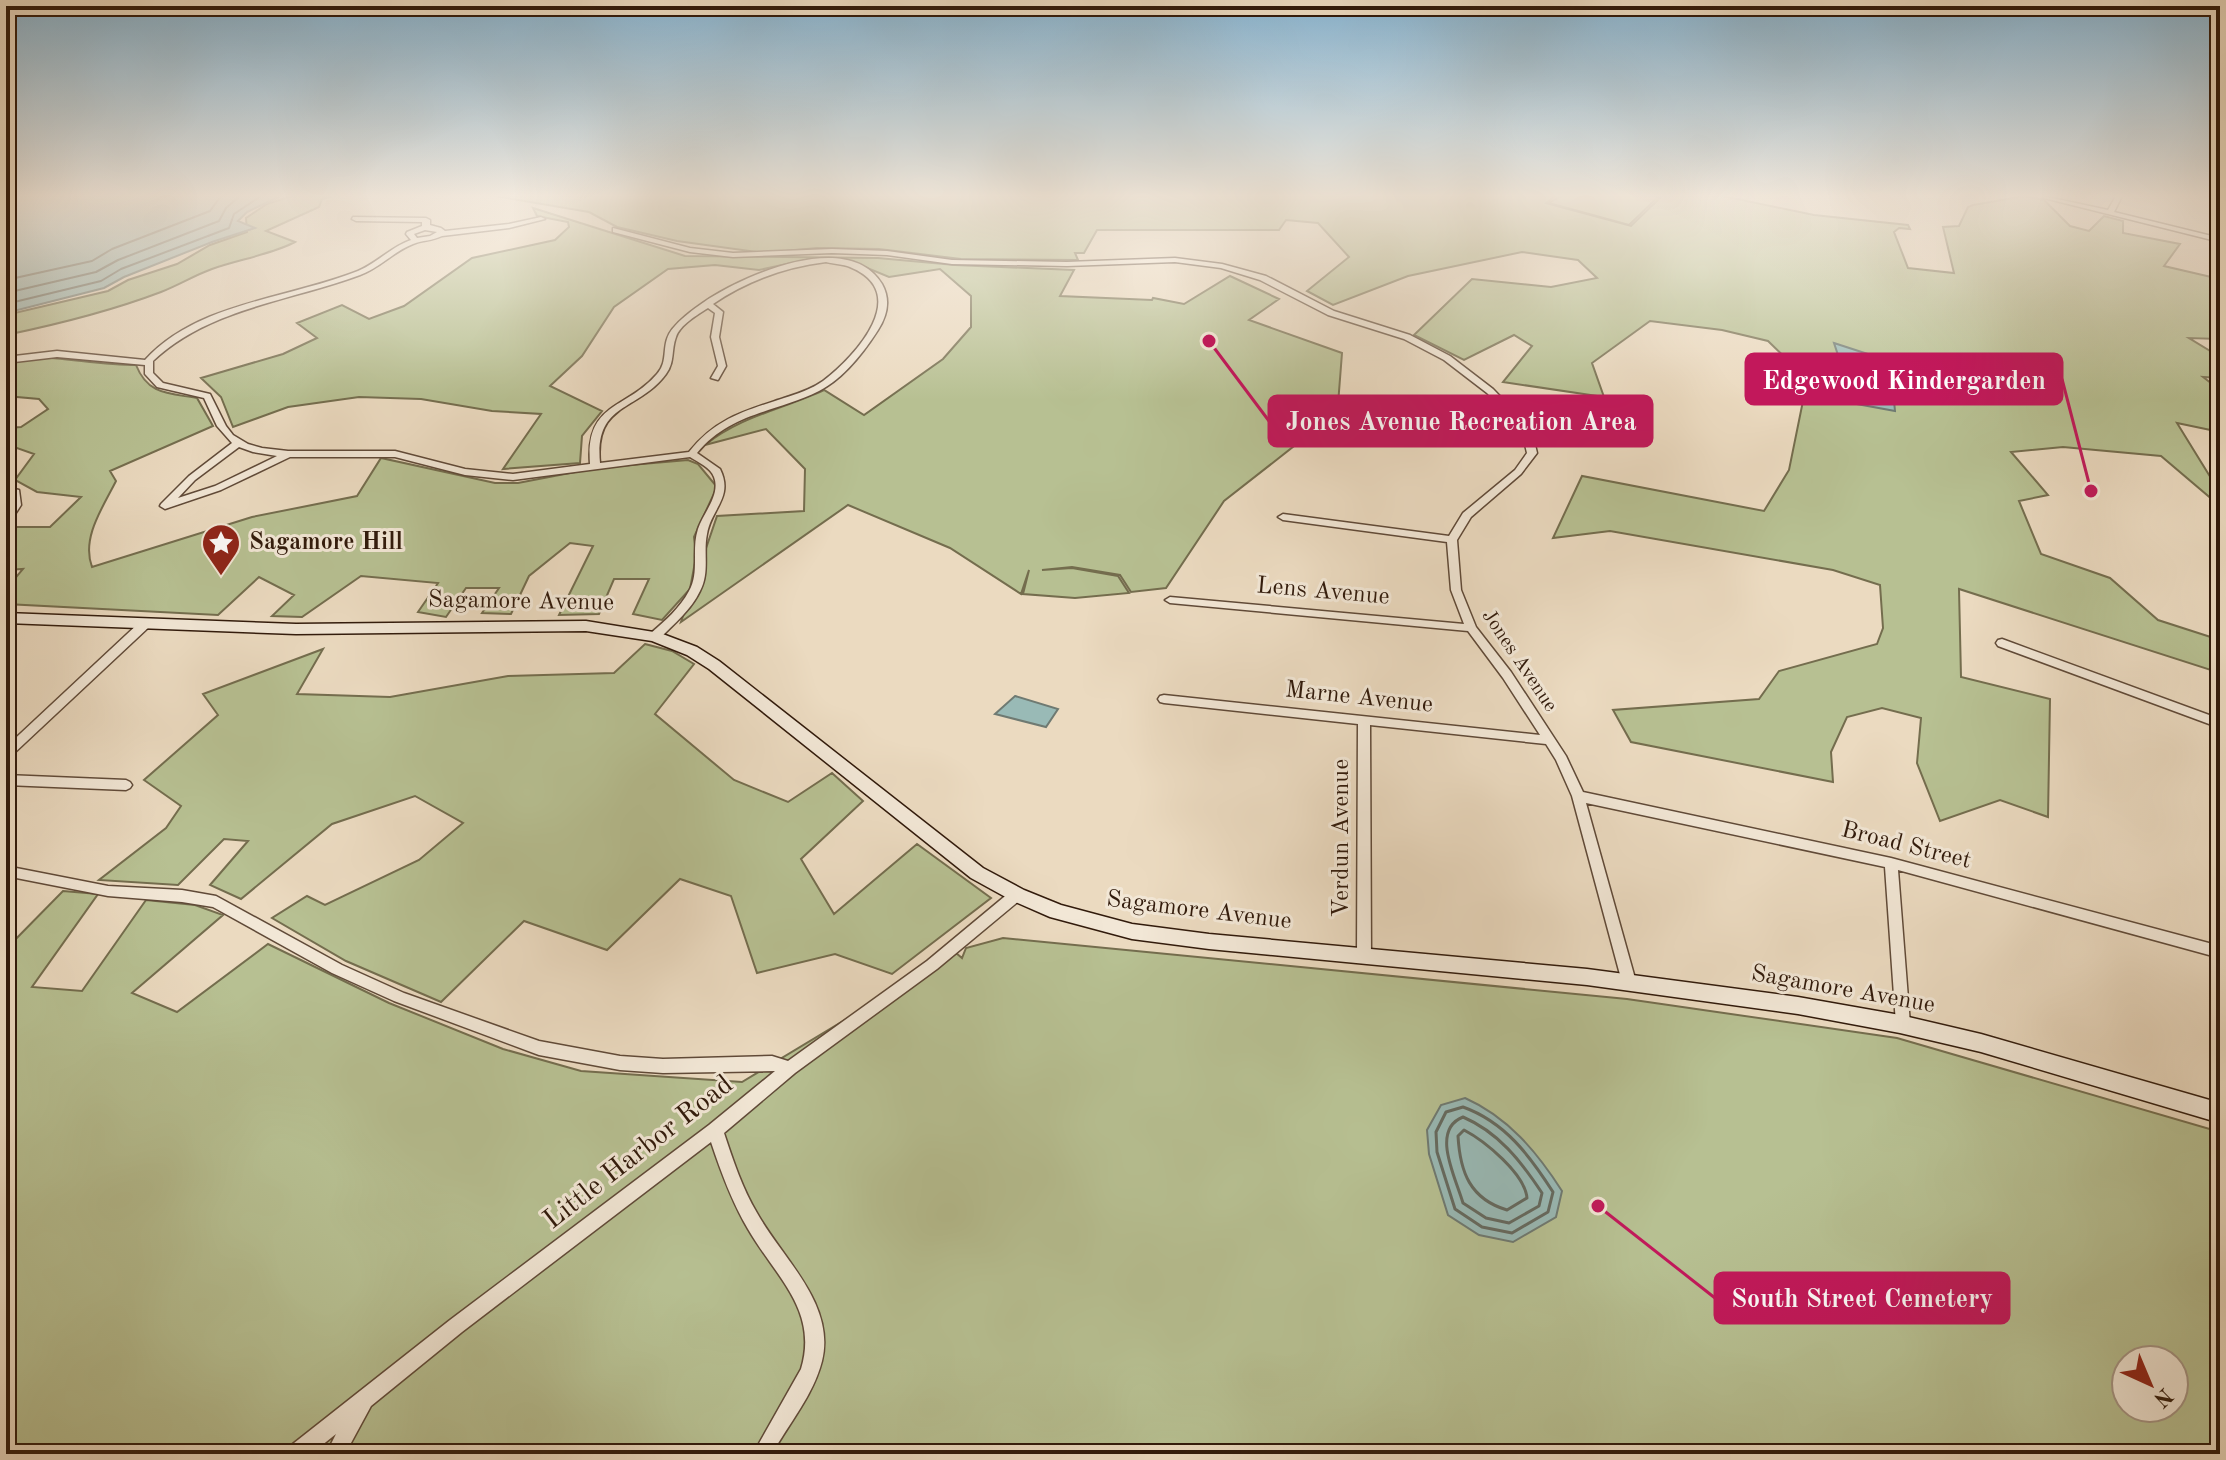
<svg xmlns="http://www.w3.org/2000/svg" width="2226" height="1460" font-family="'Old Standard TT',serif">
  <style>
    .green { fill: #b7c092; stroke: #746d4e; stroke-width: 2; fill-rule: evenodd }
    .water { fill: #99bab6; stroke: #6f7a72; stroke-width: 2 }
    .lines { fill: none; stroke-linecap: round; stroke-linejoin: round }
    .shore-far1 { stroke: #656a60; stroke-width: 2 }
    .shore { stroke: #656a60; stroke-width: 3 }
    .street-casing { stroke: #604a38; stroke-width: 3 }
    .secondary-casing { stroke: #311a0b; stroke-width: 3 }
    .street { fill: #f2e7d6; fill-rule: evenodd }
    .secondary { fill: #f2e7d6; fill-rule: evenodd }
    .labels { text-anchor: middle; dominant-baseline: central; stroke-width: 6; stroke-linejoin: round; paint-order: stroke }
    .far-street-label { font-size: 20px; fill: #311a0b; stroke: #f2e7d6 }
    .poi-label { font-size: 24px; font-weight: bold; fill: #311a0b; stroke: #f2e7d6; text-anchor: start }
    .street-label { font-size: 24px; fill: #311a0b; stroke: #f2e7d6 }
    .near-street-label { font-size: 28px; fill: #311a0b; stroke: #f2e7d6 }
    .leader { fill: none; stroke: #c2185b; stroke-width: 3 }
    .callout-dot { fill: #c2185b; stroke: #f2e7d6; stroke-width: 3 }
    .callout { fill: #c2185b; stroke: #c2185b; stroke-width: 3 }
    .callout-label { font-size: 26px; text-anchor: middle; font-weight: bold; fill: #fff }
  </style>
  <rect width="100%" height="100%" fill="#ebdac0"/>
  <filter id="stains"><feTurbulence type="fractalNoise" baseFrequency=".0025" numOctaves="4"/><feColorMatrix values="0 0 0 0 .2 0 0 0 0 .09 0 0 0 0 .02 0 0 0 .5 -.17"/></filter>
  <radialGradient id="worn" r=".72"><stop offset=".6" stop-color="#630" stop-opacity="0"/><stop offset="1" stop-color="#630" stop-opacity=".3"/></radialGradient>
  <path class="green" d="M 292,196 L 332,196 L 322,199 L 319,207 L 266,231 L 295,242 C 273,254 237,260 212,269 C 195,275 179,285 161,292 C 111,311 59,324 6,335 L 6,315 L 108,291 L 128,280 L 177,264 L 210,245 L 247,232 L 246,218 L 267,204 Z
    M 495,196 L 1555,196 L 1546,203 L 1631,226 L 1662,196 L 1723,196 L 1814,215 L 1908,225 L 1910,229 L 1899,228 L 1894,232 L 1908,268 L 1954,273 L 1943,227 L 1959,226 L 1968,207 L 1973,205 L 2025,196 L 2044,200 L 2070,226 L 2089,231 L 2104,216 L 2123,221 L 2123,233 L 2180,244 L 2164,266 L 2220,279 L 2220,339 L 2189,338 L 2220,357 L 2220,378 L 2203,377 L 2220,390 L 2220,432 L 2177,423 L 2214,483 L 2220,483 L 2220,506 L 2161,456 L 2063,447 L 2011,452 L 2048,495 L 2019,501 L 2041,554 L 2110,578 L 2158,620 L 2220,640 L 2220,673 L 1959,589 L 1961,677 L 2050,699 L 2048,817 L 2000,800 L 1940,821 L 1917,763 L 1921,718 L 1882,708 L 1847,717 L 1831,752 L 1833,782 L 1631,742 L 1613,710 L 1759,699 L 1779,671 L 1877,644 L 1883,628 L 1880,585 L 1833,570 L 1610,531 L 1553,538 L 1582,476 L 1764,511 L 1789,470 L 1804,396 L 1794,366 L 1768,341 L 1722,330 L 1650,321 L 1592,363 L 1604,397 L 1503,382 L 1532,346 L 1514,335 L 1464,360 L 1414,335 L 1472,279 L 1551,287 L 1597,278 L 1578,260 L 1522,252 L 1408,276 L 1333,305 L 1307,291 L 1349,257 L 1318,223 L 1286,220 L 1279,230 L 1097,230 L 1084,253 L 1075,253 L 1078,260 L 961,259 L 879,249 L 817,248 L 764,253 L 677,241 L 617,227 L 589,212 Z
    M 1561,196 L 1659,196 L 1629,225 L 1549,203 Z
    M 533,208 L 685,256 L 878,258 L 955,265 L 1074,270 L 1060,296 L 1152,300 L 1153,298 L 1184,304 L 1230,276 L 1279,299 L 1249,320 L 1342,353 L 1336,430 L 1298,443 L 1224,501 L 1166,588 L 1131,592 L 1120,575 L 1072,567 L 1042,570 L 1072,568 L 1118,576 L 1129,593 L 1075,598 L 1023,594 L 1029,570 L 1021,594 L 950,548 L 848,505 L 681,622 L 717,516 L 804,511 L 805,469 L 766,429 L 705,445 C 741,416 783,409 824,390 L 864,415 L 943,359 L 971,327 L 971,296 L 940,269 L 889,277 L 848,260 L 810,259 L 759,270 L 715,265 L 668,269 L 614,307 L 582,356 L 550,386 L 602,411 L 582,436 L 580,463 L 503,469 L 541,414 L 492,411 L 421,399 L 359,397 L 288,407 L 233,427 L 221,397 L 201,378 L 283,354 L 317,338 L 297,323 L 342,305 L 369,319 L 404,306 L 472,258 L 555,240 L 569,227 L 568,222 L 537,216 Z
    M 34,357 C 69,358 101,365 136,365 C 148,395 168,393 197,398 L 213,426 L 110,471 L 116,481 C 103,507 81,538 92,567 L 252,517 L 357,496 L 381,458 L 495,483 L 518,483 L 596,468 L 688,460 L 698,464 L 717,487 L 694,537 L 696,557 L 690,589 L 662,620 L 633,614 L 649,579 L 614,579 L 599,614 L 559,615 L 593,546 L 570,543 L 529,576 L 511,614 L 482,613 L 499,588 L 466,588 L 446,617 L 418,612 L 438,583 L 361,576 L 302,617 L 272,616 L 294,595 L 259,577 L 218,615 L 6,604 L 6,589 L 23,569 L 6,570 L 6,531 L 10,527 L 50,527 L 81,497 L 37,492 L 15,480 L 34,454 L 17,448 L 6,450 L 6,428 L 21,427 L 48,409 L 39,399 L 6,396 L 6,362 Z
    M 645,644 L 672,651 L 694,664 L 655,714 L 734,780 L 788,802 L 832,773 L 863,801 L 801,859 L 834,914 L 917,844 L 991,898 L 892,974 L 835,954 L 757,973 L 731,896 L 680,879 L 607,950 L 524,921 L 441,1002 L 346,961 L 272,918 L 307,896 L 325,905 L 419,860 L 463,823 L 415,796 L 332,824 L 241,899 L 210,885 L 248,841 L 224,839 L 178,885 L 99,880 L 166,828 L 181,806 L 144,780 L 218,715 L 203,694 L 323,649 L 297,694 L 390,697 L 508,676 L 614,673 Z
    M 63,891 L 98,894 L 32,987 L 82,991 L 146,900 L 195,905 L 223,915 L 132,993 L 177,1012 L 268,944 L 389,1003 L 503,1049 L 581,1071 L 742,1082 L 956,953 L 962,958 L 966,948 L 1003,938 L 1627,999 L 1897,1038 L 2220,1132 L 2220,1454 L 6,1454 L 6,949 ZM 2126,1360 L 2174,1360 L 2174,1408 L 2126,1408 Z"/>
  <path class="water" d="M 6,196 L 281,196 L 247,212 L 238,221 L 255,228 L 212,242 L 124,277 L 104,288 L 6,313 Z
    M 1834,343 L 1883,359 L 1902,376 L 1893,391 L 1895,411 L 1857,404 L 1837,380 L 1840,361 Z
    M 1015,696 L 1058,709 L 1046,727 L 995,714 Z
    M 1465,1098 C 1508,1117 1537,1152 1562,1191 L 1556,1217 L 1513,1242 L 1479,1235 L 1448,1215 L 1429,1154 L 1427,1130 L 1441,1105 Z"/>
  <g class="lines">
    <path class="shore-far1" d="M 6,280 L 92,261 L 112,249 L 210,211 L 221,196
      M 6,293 L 96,272 L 118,260 L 219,221 L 226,208 L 240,196
      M 6,304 L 101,281 L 121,269 L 229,228 L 234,214 L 261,196
      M 1853,358 L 1878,366 L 1890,376 L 1885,402 L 1862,397 L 1846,379 L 1848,360 Z"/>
    <path class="shore" d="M 1463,1107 C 1505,1122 1530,1156 1553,1192 L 1548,1212 L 1512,1233 L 1482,1227 L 1455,1209 L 1437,1152 L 1436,1132 L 1446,1112 Z
      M 1463,1117 C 1498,1132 1521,1161 1542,1193 L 1539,1206 L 1509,1223 L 1486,1218 L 1463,1203 C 1456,1178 1430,1130 1463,1117 Z
      M 1464,1130 C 1485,1141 1525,1174 1527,1198 L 1507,1210 C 1470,1199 1460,1172 1458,1136 Z"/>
    <g class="street-casing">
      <path id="street" d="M 2043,196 L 2108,210 L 2116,196 L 2122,196 L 2114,212 L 2220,238 L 2220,242 L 2044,198 Z
        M 353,217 L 426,218 L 430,220 L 430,225 L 441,228 L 445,231 L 509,224 L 541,217 L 545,219 L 509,228 L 442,236 C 432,241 423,240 413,244 C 394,251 380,268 360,275 C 291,301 209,308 153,361 L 153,373 L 163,383 L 210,394 L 226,426 L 233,435 L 248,444 L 262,448 L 288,451 L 395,451 L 465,469 L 513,474 L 590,464 C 585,402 626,410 657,374 C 667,363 663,351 667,339 C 671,324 698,306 710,298 C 750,273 849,230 882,284 C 891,300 887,316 878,330 C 864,352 843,379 819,391 C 775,413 731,412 697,453 L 720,469 C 734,497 711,509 707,534 C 703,553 710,572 700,591 C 691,610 674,624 659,639 L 651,639 L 649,636 L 651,633 C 665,621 680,608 689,591 C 700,572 691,550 698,529 C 703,513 721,495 714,477 C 711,468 698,462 690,457 L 513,480 L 465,475 L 395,457 L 290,457 L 221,490 L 165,509 L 160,506 L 161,504 L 189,476 L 232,443 L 217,426 L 204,398 L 157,387 L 145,374 L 145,365 L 57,357 L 6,363 L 6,357 L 57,351 L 145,360 C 198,302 288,299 358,271 C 377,263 391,247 411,240 L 406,234 L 407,232 L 422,226 L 422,222 L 356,221 L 352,219 ZM 425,230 L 437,232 L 430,236 L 417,238 L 414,234 ZM 826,262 C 834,264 843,264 850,267 C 913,293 856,356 823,381 C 812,389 797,394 784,398 C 745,411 716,418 689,452 L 600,463 C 594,402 638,412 666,374 C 675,362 671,350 676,337 C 680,325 697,315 708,308 L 715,313 L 711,337 L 718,366 L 711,378 L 718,380 L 726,366 L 719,337 L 723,312 L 713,304 C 747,281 785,267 826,262 ZM 239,447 L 253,452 L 277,456 L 215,486 L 178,498 L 195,480 Z
        M 613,228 L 690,248 L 733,253 L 832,249 L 887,251 L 952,260 L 1067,262 L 1175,258 L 1222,264 L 1266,276 L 1334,311 L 1410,335 L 1450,356 L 1493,389 L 1521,418 L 1532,432 L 1537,453 L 1521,474 L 1471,517 L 1457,540 L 1461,590 L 1476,627 L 1511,672 L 1566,756 L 1583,792 L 1891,858 L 2220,946 L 2220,958 L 1898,870 L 1910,1024 L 1908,1029 L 1903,1031 L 1898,1029 L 1896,1024 L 1885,867 L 1586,803 L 1636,982 L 1634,986 L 1629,988 L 1624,986 L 1622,982 L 1572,796 L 1556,760 L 1546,744 L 1370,725 L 1371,956 L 1369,960 L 1364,962 L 1359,960 L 1357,956 L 1358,724 L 1164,703 L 1160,702 L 1158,699 L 1160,696 L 1164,695 L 1540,735 L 1503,678 L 1468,631 L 1170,603 L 1165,600 L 1170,597 L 1464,624 L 1451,590 L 1447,542 L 1283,520 L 1278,517 L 1283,514 L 1449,536 L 1463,513 L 1515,470 L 1527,453 L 1522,432 L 1515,422 L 1487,393 L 1444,360 L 1404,339 L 1328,315 L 1260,280 L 1221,268 L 1175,262 L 1067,266 L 952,264 L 887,255 L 832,253 L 733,257 L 690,252 L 613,232 Z
        M 6,487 L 19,490 L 21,505 L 10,522 L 6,523 C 6,512 11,505 11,494 L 6,493 Z
        M 145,620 L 151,624 L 149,627 L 10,757 L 6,758 L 6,747 L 141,621 Z
        M 2002,639 L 2220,719 L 2220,728 L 1998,646 L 1996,643 L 1998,640 Z
        M 6,775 L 126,780 L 130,782 L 132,785 L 130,788 L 126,790 L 6,785 Z
        M 6,866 L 108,886 L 182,890 L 216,896 L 342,965 L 404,993 L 539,1041 L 620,1056 L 663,1059 L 772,1056 L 788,1061 L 927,961 L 1010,892 L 1015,890 L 1020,892 L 1022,896 L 1020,900 L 937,969 L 795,1073 L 724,1133 C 733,1160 742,1188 757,1213 C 782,1258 836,1304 822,1361 C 813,1396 789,1423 772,1454 L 753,1454 L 801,1369 C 819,1310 775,1276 748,1229 C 732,1202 721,1172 711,1142 L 462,1332 L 371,1406 L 345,1454 L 326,1454 L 336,1434 L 311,1454 L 287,1454 L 289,1447 L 450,1320 L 709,1125 L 775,1071 L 663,1073 L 620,1070 L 539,1055 L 394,1001 L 332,973 L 213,907 L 182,902 L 108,896 L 6,876 Z"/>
    </g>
    <g class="secondary-casing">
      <path id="secondary" d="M 6,613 L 296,624 L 586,621 L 660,633 L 697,647 L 719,661 L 983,868 L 1024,890 L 1061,905 L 1132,924 L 1209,934 L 1587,969 L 1798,997 L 1900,1015 L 1981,1034 L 2220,1103 L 2220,1123 L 1981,1052 L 1900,1033 L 1798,1014 L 1587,985 L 1209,949 L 1132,939 L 1050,917 L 1011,900 L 971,878 L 709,669 L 687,655 L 652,641 L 586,631 L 296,634 L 6,623 Z"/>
    </g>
    <use href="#street" class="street"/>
    <use href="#secondary" class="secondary"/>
  </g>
  <linearGradient id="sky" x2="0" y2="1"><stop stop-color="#88b6d4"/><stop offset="0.49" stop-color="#f6eee3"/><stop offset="1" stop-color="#f6eee3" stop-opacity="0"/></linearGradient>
  <rect width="2226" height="400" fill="url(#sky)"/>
  <defs>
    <g id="sight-pin" transform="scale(2)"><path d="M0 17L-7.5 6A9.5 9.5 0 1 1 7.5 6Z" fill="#8f2418" stroke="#f2e7d6"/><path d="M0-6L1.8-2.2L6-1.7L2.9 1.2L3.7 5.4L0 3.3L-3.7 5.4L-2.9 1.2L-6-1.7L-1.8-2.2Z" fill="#fff"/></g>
  </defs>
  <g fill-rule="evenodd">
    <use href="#sight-pin" x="221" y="543"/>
  </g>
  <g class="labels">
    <g class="far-street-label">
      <text transform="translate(1519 661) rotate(56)">Jones Avenue</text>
    </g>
    <g class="poi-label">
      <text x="249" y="543">Sagamore Hill</text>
    </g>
    <g class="street-label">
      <text transform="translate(1323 592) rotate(5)">Lens Avenue</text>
      <text transform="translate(521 602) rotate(1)">Sagamore Avenue</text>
      <text transform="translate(1359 698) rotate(6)">Marne Avenue</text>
      <text transform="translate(1342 838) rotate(-90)">Verdun Avenue</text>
      <text transform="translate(1906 846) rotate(14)">Broad Street</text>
      <text transform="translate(1199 911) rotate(7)">Sagamore Avenue</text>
      <text transform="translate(1843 990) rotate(10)">Sagamore Avenue</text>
    </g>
    <g class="near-street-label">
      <text transform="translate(639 1153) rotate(-38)">Little Harbor Road</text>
    </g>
  </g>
  <path class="leader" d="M2091 491L2062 379M1209 341L1269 421M1598 1206L1715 1298"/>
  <g class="callout-dot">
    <circle cx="2091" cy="491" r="8"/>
    <circle cx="1209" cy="341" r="8"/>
    <circle cx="1598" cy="1206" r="8"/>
  </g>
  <g class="callout">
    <rect x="1746" y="354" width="316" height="50" rx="8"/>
    <rect x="1269" y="396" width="383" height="50" rx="8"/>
    <rect x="1715" y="1273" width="294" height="50" rx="8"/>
  </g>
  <g class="callout-label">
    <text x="1904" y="389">Edgewood Kindergarden</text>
    <text x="1461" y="430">Jones Avenue Recreation Area</text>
    <text x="1862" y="1307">South Street Cemetery</text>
  </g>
  <rect width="2226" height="1460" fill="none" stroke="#ebdac0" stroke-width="32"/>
  <rect x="8" y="8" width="2210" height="1444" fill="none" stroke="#311a0b" stroke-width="4"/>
  <rect x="16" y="16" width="2194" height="1428" fill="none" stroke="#311a0b" stroke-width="2"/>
  <g transform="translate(2150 1384) rotate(136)"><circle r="38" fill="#f2e7d6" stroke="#a59585" stroke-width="2"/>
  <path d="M0-6L14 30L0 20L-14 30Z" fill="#8f2418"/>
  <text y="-12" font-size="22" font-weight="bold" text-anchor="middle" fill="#311a0b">N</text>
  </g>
  <rect width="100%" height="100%" filter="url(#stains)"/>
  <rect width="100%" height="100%" fill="url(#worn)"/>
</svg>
